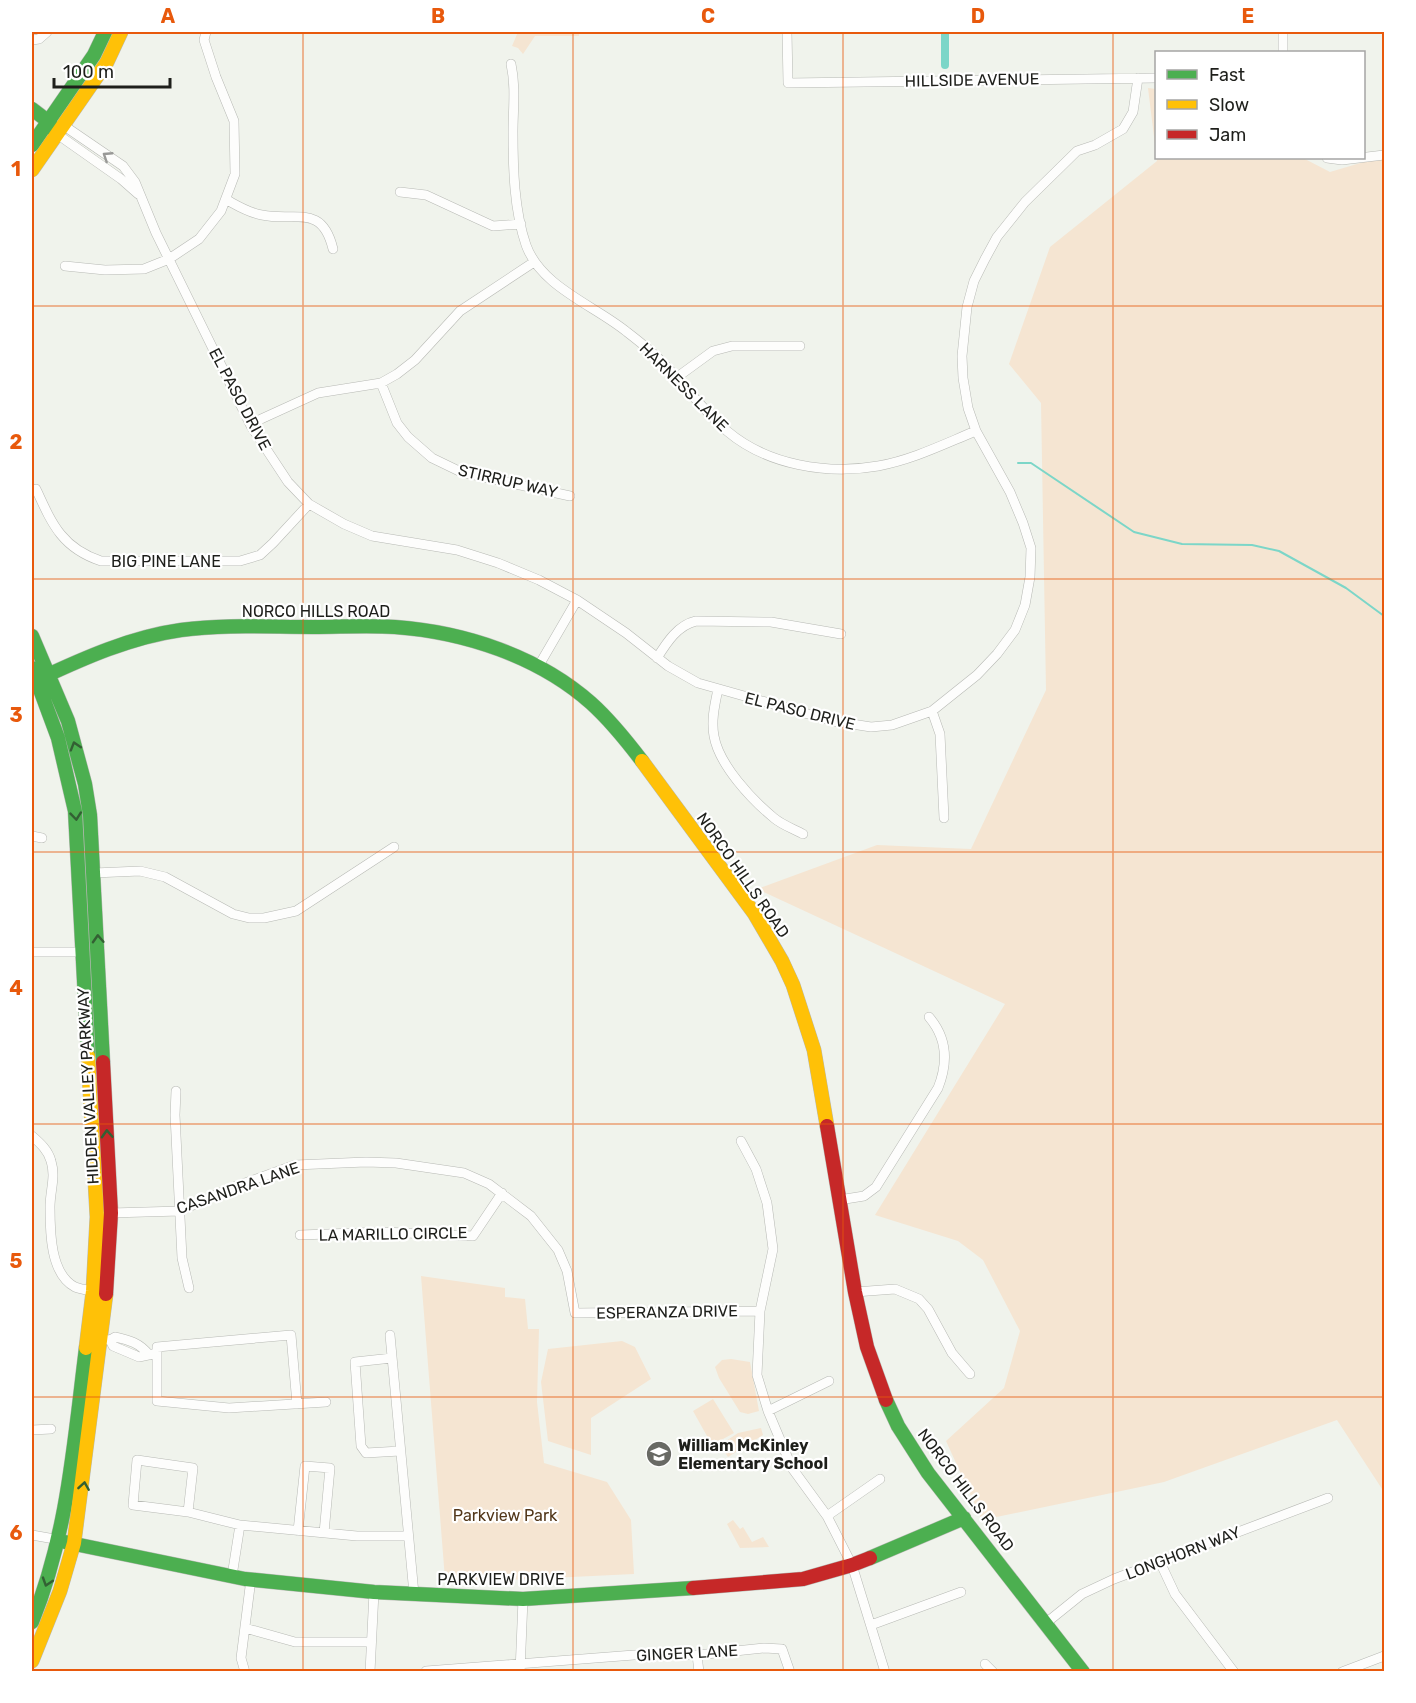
<svg xmlns="http://www.w3.org/2000/svg" width="1416" height="1703" font-family="Rubik,sans-serif">
  <style>
    .green { fill: #f5e5d2 }
    .lines { fill: none; stroke-linecap: round; stroke-linejoin: round }
    .stream { stroke: #7cd6c8; stroke-width: 2 }
    .canal { stroke: #7cd6c8; stroke-width: 8 }
    .street-casing { stroke: #b7b9b4; stroke-width: 10 }
    .fast-casing { stroke: #b7b9b4; stroke-width: 15 }
    .slow-casing { stroke: #b7b9b4; stroke-width: 15 }
    .jam-casing { stroke: #b7b9b4; stroke-width: 15 }
    .street { stroke: #fdfdfc; stroke-width: 9 }
    .fast { stroke: #4caf50; stroke-width: 14 }
    .slow { stroke: #ffc107; stroke-width: 14 }
    .jam { stroke: #c62828; stroke-width: 14 }
    .oneway { stroke: #999997 }
    .oneway2 { stroke: #336033 }
    .grid { fill: none; stroke: #e8590c; stroke-width: 1.5; stroke-opacity: 0.55 }
    .labels { text-anchor: middle; dominant-baseline: central; stroke-width: 4.5; stroke-linejoin: round; paint-order: stroke }
    .street-label { font-size: 16px; fill: #1e1f1b; stroke: #fff }
    .poi-label { font-size: 16px; font-weight: bold; fill: #1e1f1b; stroke: #fff; text-anchor: start }
    .park-label { font-size: 16px; fill: #52371a; stroke: #fff }
    .neatline { fill: none; stroke: #e8590c; stroke-width: 2 }
    .grid-label { font-size: 20px; text-anchor: middle; font-weight: bold; fill: #e8590c }
  </style>
  <rect width="100%" height="100%" fill="#f0f3ec"/>
  <path class="green" d="M 518,32 L 579,32 L 579,36 L 535,36 L 523,54 L 518,48 L 512,46 Z
    M 1148,88 L 1156,89 L 1156,158 L 1303,158 L 1330,172 L 1384,156 L 1384,1492 L 1337,1420 L 1164,1482 L 982,1520 L 946,1441 L 1004,1388 L 1020,1331 L 983,1260 L 958,1241 L 875,1215 L 1005,1004 L 757,889 L 877,845 L 971,849 L 1046,690 L 1041,403 L 1009,364 L 1050,247 L 1157,161 Z
    M 421,1276 L 505,1288 L 505,1297 L 525,1299 L 528,1329 L 539,1329 L 537,1402 L 544,1463 L 607,1482 L 631,1520 L 634,1574 L 509,1580 L 445,1579 Z
    M 622,1341 L 635,1347 L 651,1379 L 591,1418 L 591,1455 L 548,1441 L 541,1382 L 548,1349 Z
    M 731,1359 L 750,1362 L 759,1411 L 748,1414 L 740,1412 L 719,1378 L 715,1367 L 722,1360 Z
    M 713,1399 L 734,1433 L 712,1445 L 693,1411 Z
    M 761,1428 L 763,1435 L 728,1457 L 720,1445 L 738,1433 Z
    M 733,1520 L 740,1529 L 743,1527 L 752,1542 L 763,1537 L 769,1547 L 740,1548 L 727,1524 Z"/>
  <g class="lines">
    <path class="stream" d="M 1018,463 L 1031,463 L 1134,532 L 1182,544 L 1252,545 L 1279,551 L 1346,588 L 1384,616"/>
    <path class="canal" d="M 945,32 L 945,65"/>
    <g class="street-casing">
      <path id="street" d="M 787,32 L 788,83 L 1156,78
        M 1283,32 L 1283,52
        M 32,40 L 39,39 L 47,32
        M 511,64 C 516,87 513,109 513,132 C 513,168 514,210 526,245 C 541,287 594,305 627,332 C 640,342 654,353 665,365 C 686,387 704,411 727,431 C 767,465 827,475 878,466 C 912,460 944,444 976,431
        M 63,125 L 123,166 L 135,182 L 156,233 L 251,426 L 288,482 L 309,504 L 344,524 L 372,536 L 457,550 L 498,563 L 539,580 L 577,600 L 626,633 L 668,666 L 698,683 L 833,721 L 871,727 L 892,725 L 932,711 L 977,675 L 997,654 L 1015,630 L 1025,605 L 1030,577 L 1031,548 L 1023,523 L 1010,492 L 976,431 L 968,408 L 963,378 L 962,356 L 967,307 L 974,281 L 985,259 L 997,237 L 1025,202 L 1077,151 L 1095,145 L 1123,129 L 1133,112 L 1138,78
        M 57,134 L 121,179 L 138,194
        M 1327,158 L 1342,160 L 1384,155
        M 400,192 L 426,195 L 493,226 L 521,224
        M 227,200 C 238,206 249,213 262,215 C 295,222 322,203 333,249
        M 65,266 L 105,270 L 144,269 L 169,259 L 199,239 L 221,211 L 235,174 L 234,121 L 216,77 L 204,40 L 206,32
        M 676,378 L 713,351 L 732,346 L 800,346
        M 381,383 L 397,423 L 408,437 L 432,458 L 461,472 L 570,496
        M 251,426 L 261,419 L 318,393 L 381,383 L 397,374 L 415,360 L 460,311 L 534,262
        M 36,489 C 52,524 62,548 101,561 L 240,561 L 260,555 L 273,543 L 309,504
        M 657,658 C 667,642 678,625 696,621 L 771,622 L 841,634
        M 538,667 L 577,600
        M 718,689 C 715,704 711,720 714,736 C 719,765 752,800 774,818 C 782,825 794,829 803,834
        M 932,711 L 940,734 L 944,818
        M 32,836 L 42,838
        M 94,873 L 140,871 L 165,877 L 233,914 L 249,918 L 264,918 L 296,911 L 394,847
        M 32,952 L 84,952
        M 176,1091 L 175,1115 L 182,1258 L 189,1288
        M 32,1136 C 40,1143 48,1150 51,1161 C 56,1177 50,1191 50,1207 C 50,1231 50,1274 75,1287 C 80,1289 87,1290 93,1291
        M 741,1141 L 756,1169 L 767,1203 L 773,1249 L 760,1311 L 757,1375 L 768,1411 L 792,1468 L 827,1516 L 852,1565 L 885,1672
        M 839,1200 L 864,1196 L 876,1187 L 938,1088 C 948,1063 947,1038 929,1017
        M 111,1213 L 180,1211 L 231,1188 L 295,1165 L 366,1162 L 396,1163 L 464,1173 L 489,1184 L 531,1216 L 558,1250 L 567,1271 L 575,1313 L 760,1311
        M 300,1235 L 383,1232 L 473,1236 L 502,1193
        M 855,1292 L 895,1289 L 919,1299 L 928,1309 L 952,1353 L 970,1374
        M 390,1335 L 414,1594
        M 101,1339 L 110,1340 L 115,1337 C 129,1340 140,1343 149,1355
        M 110,1340 L 113,1346 L 139,1357 L 153,1354
        M 392,1358 L 355,1362 L 361,1446 L 366,1453 L 400,1451
        M 297,1404 L 291,1335 L 157,1347 L 157,1401 L 229,1408 L 326,1402
        M 768,1411 L 829,1381
        M 32,1430 L 51,1429
        M 188,1512 L 193,1468 L 137,1460 L 133,1505 L 188,1512 L 240,1525 L 357,1536 L 407,1536
        M 827,1516 L 880,1479
        M 298,1531 L 305,1466 L 330,1468 L 324,1533
        M 32,1535 L 60,1540
        M 1160,1562 L 1175,1594 L 1234,1672
        M 232,1576 L 240,1525
        M 1046,1623 L 1082,1594 L 1114,1579 L 1328,1498
        M 871,1625 L 961,1592
        M 245,1628 L 295,1642 L 371,1642
        M 697,1655 L 699,1672
        M 985,1664 L 993,1672
        M 426,1671 L 634,1655 L 697,1655 L 764,1648 L 782,1649 L 790,1672
        M 245,1672 L 241,1658 L 251,1579
        M 370,1672 L 374,1592
        M 520,1672 L 523,1599
        M 1342,1672 L 1384,1656"/>
    </g>
    <g class="fast-casing">
      <path id="fast" d="M 32,109 L 49,122 L 54,130
        M 32,145 L 94,55 L 105,32
        M 32,636 L 68,721 L 85,784 L 90,815 L 103,1062
        M 32,668 L 58,738 L 75,811 L 88,1056
        M 39,679 C 84,658 131,637 181,630 C 224,624 269,627 313,627 C 340,627 367,625 395,627 C 464,632 538,656 591,703 C 610,720 626,740 642,761
        M 886,1400 L 898,1426 L 928,1473 L 1083,1672
        M 65,1542 L 245,1579 L 374,1592 L 523,1599 L 693,1588
        M 870,1558 L 964,1518
        M 32,1622 C 68,1533 74,1442 86,1348"/>
    </g>
    <g class="slow-casing">
      <path id="slow" d="M 32,170 L 107,62 L 121,32
        M 642,761 L 754,913 L 782,961 L 793,985 L 814,1050 L 827,1126
        M 86,1348 L 93,1291 L 97,1217 L 88,1056
        M 32,1661 L 60,1591 L 74,1543 L 106,1294"/>
    </g>
    <g class="jam-casing">
      <path id="jam" d="M 103,1062 L 111,1213 L 106,1294
        M 827,1126 L 855,1292 L 867,1347 L 886,1400
        M 693,1588 L 803,1579 L 852,1565 L 870,1558"/>
    </g>
    <use href="#street" class="street"/>
    <use href="#fast" class="fast"/>
    <use href="#slow" class="slow"/>
    <use href="#jam" class="jam"/>
  </g>
  <defs><path id="oneway-chevron" d="M-2-3.5L2.5 0L-2 3.5" fill="none" stroke-width="1.6" stroke-linecap="round" stroke-linejoin="round" transform="scale(1.5)"/></defs>
  <use class="oneway" href="#oneway-chevron" transform="translate(107 156) rotate(-147)"/>
  <g class="oneway2">
    <use href="#oneway-chevron" transform="translate(75 746) rotate(-107)"/>
    <use href="#oneway-chevron" transform="translate(76 816) rotate(84)"/>
    <use href="#oneway-chevron" transform="translate(98 939) rotate(-93)"/>
    <use href="#oneway-chevron" transform="translate(107 1134) rotate(-93)"/>
    <use href="#oneway-chevron" transform="translate(84 1486) rotate(-81)"/>
    <use href="#oneway-chevron" transform="translate(47 1582) rotate(108)"/>
  </g>
  <path class="grid" d="M 303,32 L 303,1672M 573,32 L 573,1672M 843,32 L 843,1672M 1113,32 L 1113,1672M 32,306 L 1384,306M 32,579 L 1384,579M 32,852 L 1384,852M 32,1124 L 1384,1124M 32,1397 L 1384,1397"/>
  <defs>
    <g id="school-disc" transform="scale(1.35)"><circle r="9.5" fill="#686964" stroke="#fff"/><path d="M0-5L7-2L0 1L-7-2ZM-4 1L0 2.5L4 1V4Q0 6-4 4Z" fill="#fff"/></g>
  </defs>
  <g fill-rule="evenodd">
    <use href="#school-disc" x="659" y="1454"/>
  </g>
  <g class="labels">
    <g class="street-label">
      <text transform="translate(972 80) rotate(-1)">HILLSIDE AVENUE</text>
      <text transform="translate(684 387) rotate(45)">HARNESS LANE</text>
      <text transform="translate(240 399) rotate(62)">EL PASO DRIVE</text>
      <text transform="translate(508 481) rotate(13)">STIRRUP WAY</text>
      <text x="166" y="561">BIG PINE LANE</text>
      <text x="316" y="611">NORCO HILLS ROAD</text>
      <text transform="translate(800 711) rotate(14)">EL PASO DRIVE</text>
      <text transform="translate(743 875) rotate(55)">NORCO HILLS ROAD</text>
      <text transform="translate(88 1086) rotate(-93)">HIDDEN VALLEY PARKWAY</text>
      <text transform="translate(238 1188) rotate(-19)">CASANDRA LANE</text>
      <text transform="translate(393 1234) rotate(-1)">LA MARILLO CIRCLE</text>
      <text transform="translate(667 1312) rotate(-1)">ESPERANZA DRIVE</text>
      <text transform="translate(966 1490) rotate(53)">NORCO HILLS ROAD</text>
      <text transform="translate(1183 1553) rotate(-21)">LONGHORN WAY</text>
      <text x="501" y="1579">PARKVIEW DRIVE</text>
      <text transform="translate(687 1653) rotate(-3)">GINGER LANE</text>
    </g>
    <g class="poi-label">
      <text x="678" y="1445">William McKinley<tspan x="678" dy="18">Elementary School</tspan></text>
    </g>
    <g class="park-label">
      <text x="505" y="1515">Parkview Park</text>
    </g>
  </g>
  <rect width="1416" height="1703" fill="none" stroke="#ffffff" stroke-width="66"/>
  <rect x="1155" y="51" width="210" height="108" fill="#ffffff" stroke="#a5a5a4" stroke-width="1.5"/>
  <rect x="1167" y="70" width="30" height="9" fill="#4caf50" stroke="#a5a5a4" stroke-width="1.5"/>
  <text x="1209" y="81" font-size="18" fill="#1e1f1b">Fast</text>
  <rect x="1167" y="100" width="30" height="9" fill="#ffc107" stroke="#a5a5a4" stroke-width="1.5"/>
  <text x="1209" y="111" font-size="18" fill="#1e1f1b">Slow</text>
  <rect x="1167" y="130" width="30" height="9" fill="#c62828" stroke="#a5a5a4" stroke-width="1.5"/>
  <text x="1209" y="141" font-size="18" fill="#1e1f1b">Jam</text>
  <path d="M54 78v9h116v-9" fill="none" stroke="#1e1f1b" stroke-width="3"/>
  <text x="63" y="78" font-size="18" fill="#1e1f1b" stroke="#ffffff" stroke-width="4.5" paint-order="stroke">100 m</text>
  <rect x="33" y="33" width="1350" height="1637" class="neatline"/>
  <g class="grid-label">
    <text x="168" y="23">A</text>
    <text x="438" y="23">B</text>
    <text x="708" y="23">C</text>
    <text x="978" y="23">D</text>
    <text x="1248" y="23">E</text>
    <text x="16" y="176">1</text>
    <text x="16" y="449">2</text>
    <text x="16" y="722">3</text>
    <text x="16" y="995">4</text>
    <text x="16" y="1268">5</text>
    <text x="16" y="1540">6</text>
  </g>
</svg>
